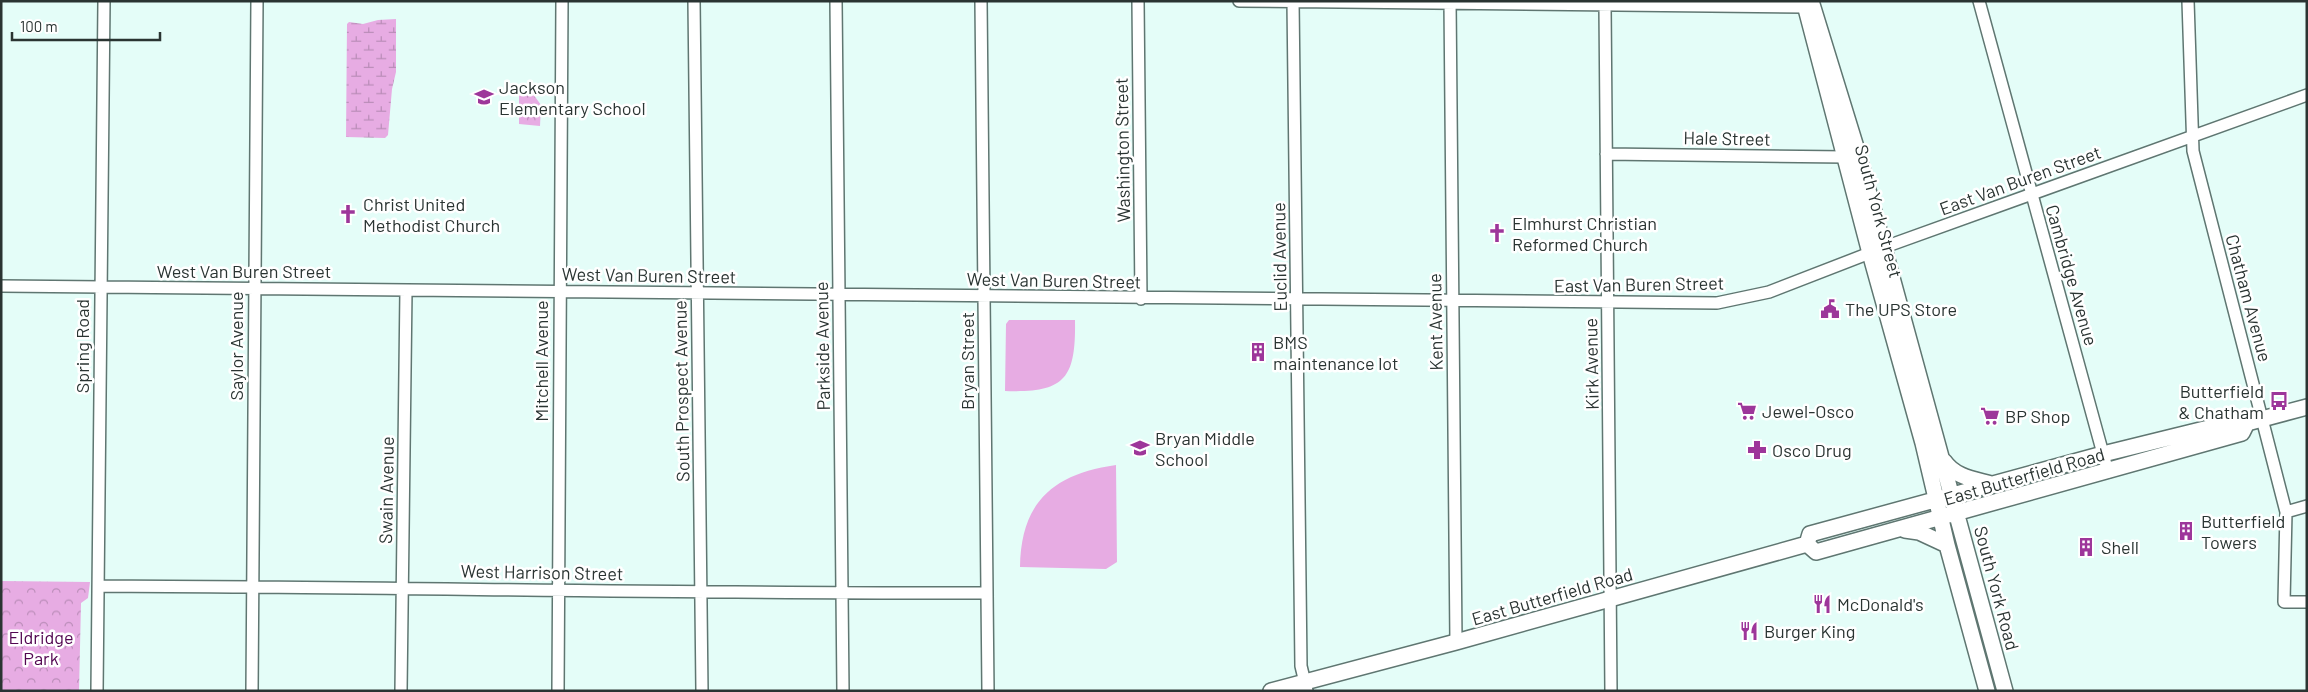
<svg xmlns="http://www.w3.org/2000/svg" width="2308" height="692" font-family="Barlow,sans-serif">
  <style>
    .grass { fill: #e7ace3 }
    .wetland { fill: url(#wetland-marsh) }
    .park { fill: url(#park-crowns) }
    .lines { fill: none; stroke-linecap: round; stroke-linejoin: round }
    .minor-casing { stroke: #5f7671; stroke-width: 14 }
    .major-casing { stroke: #5f7671; stroke-width: 18 }
    .minor { stroke: #fff; stroke-width: 11 }
    .major { stroke: #fff; stroke-width: 15 }
    .labels { text-anchor: middle; dominant-baseline: central; stroke-width: 5; stroke-linejoin: round; paint-order: stroke }
    .poi-label { font-size: 18px; fill: #2a3432; stroke: #fff; text-anchor: start }
    .street-label { font-size: 18px; fill: #2a3432; stroke: #fff }
    .park-label { font-size: 18px; fill: #520651; stroke: #fff }
  </style>
  <defs>
    <pattern id="wetland-marsh" width="20" height="14" patternUnits="userSpaceOnUse" patternTransform="scale(1.25)"><rect width="20" height="14" fill="#e7ace3"/><path d="M1 5h8M5 5V1M11 12h8M15 12V8" fill="none" stroke="#bb8db9"/></pattern>
    <pattern id="park-crowns" width="20" height="18" patternUnits="userSpaceOnUse" patternTransform="scale(1.25)"><rect width="20" height="18" fill="#e7ace3"/><path d="M2 6a3 3 0 1 1 6 0M12 15a3 3 0 1 1 6 0" fill="none" stroke="#bb8db9"/></pattern>
  </defs>
  <rect width="100%" height="100%" fill="#e4fdf8"/>
  <path class="grass" d="M 1009,320 L 1075,320 C 1076,379 1065,393 1005,391 L 1006,324 Z
    M 1116,465 L 1117,562 L 1106,569 L 1020,567 C 1021,502 1053,474 1116,465 Z"/>
  <path class="wetland" d="M 396,19 L 396,72 L 392,89 L 388,135 L 385,138 L 346,137 L 347,24 L 349,22 L 363,24 L 378,20 Z"/>
  <path class="park" d="M 519,93 L 533,94 L 541,105 L 540,126 L 519,124 Z
    M 1,581 L 90,582 L 88,598 L 81,603 L 79,691 L 1,691 Z"/>
  <g class="lines">
    <g class="minor-casing">
      <path id="minor" d="M 694,1 L 702,691
        M 836,1 L 843,691
        M 981,1 L 988,691
        M 1138,1 L 1141,299
        M 1239,1 L 1804,7
        M 1293,1 L 1301,666 L 1307,691
        M 1450,1 L 1456,642
        M 1979,1 L 2108,472
        M 2188,1 L 2193,151 L 2286,512 L 2284,602 L 2307,602
        M 1605,6 L 1611,691
        M 1606,154 L 1846,157
        M 1,286 L 1717,303 L 1769,292 L 1893,244 L 2307,95
        M 2286,512 L 2307,506
        M 98,586 C 394,587 690,594 987,593
        M 97,691 L 104,1
        M 252,691 L 257,1
        M 401,691 L 406,290
        M 558,691 L 562,1"/>
    </g>
    <g class="major-casing">
      <path id="major" d="M 1804,1 L 1870,253 L 1923,443 L 1947,545 L 1987,691
        M 1811,1 L 1859,157 L 2005,691
        M 1944,461 C 1955,477 1973,479 1991,484
        M 1905,530 L 1919,532 L 1947,545
        M 1807,544 L 1810,534 L 2103,454 L 2233,422 L 2247,423 L 2307,407
        M 1807,544 L 1816,552 L 2242,433 L 2247,423
        M 1271,691 L 1456,642 L 1807,544"/>
    </g>
    <use href="#minor" class="minor"/>
    <use href="#major" class="major"/>
  </g>
  <defs>
    <g id="school-bare" transform="scale(1.5)"><path d="M0-5L7-2L0 1L-7-2ZM-4 1L0 2.5L4 1V4Q0 6-4 4Z" fill="#9d369a" stroke="#fff" stroke-width="2.5" paint-order="stroke"/></g>
    <g id="church-bare" transform="scale(1.5)"><path d="M-1.2-6h2.4v3.5h3.3v2.4h-3.3V6h-2.4V-.1h-3.3v-2.4h3.3Z" fill="#9d369a" stroke="#fff" stroke-width="2.5" paint-order="stroke"/></g>
    <g id="civic-bare" transform="scale(1.5)"><path d="M-.6-6.5H3V-4.5H.6V-3L4-1V1h2V6H-6V1h2V-1L-.6-3ZM-1.2 2.5V6h2.4V2.5Z" fill="#9d369a" stroke="#fff" stroke-width="2.5" paint-order="stroke"/></g>
    <g id="building-bare" transform="scale(1.5)"><path d="M-4-6H4V6H1V3H-1V6H-4ZM-2.5-4.3h1.7v1.8h-1.7ZM.8-4.3h1.7v1.8H.8ZM-2.5-1h1.7V.8h-1.7ZM.8-1h1.7V.8H.8Z" fill="#9d369a" stroke="#fff" stroke-width="2.5" paint-order="stroke"/></g>
    <g id="bus-bare" transform="scale(1.5)"><path d="M-5-6H5V4H4V6H2V4H-2V6H-4V4H-5ZM-3.5-4V0h7V-4ZM-3.5 1.2v1.5H-2V1.2ZM2 1.2v1.5H3.5V1.2Z" fill="#9d369a" stroke="#fff" stroke-width="2.5" paint-order="stroke"/></g>
    <g id="supermarket-bare" transform="scale(1.5)"><path d="M-6-5.5h2.5l.6 2H6L4.5 2H-2.5L-4.4-4H-6ZM-1.5 3.2a1.3 1.3 0 1 0 .1 0ZM3 3.2a1.3 1.3 0 1 0 .1 0Z" fill="#9d369a" stroke="#fff" stroke-width="2.5" paint-order="stroke"/></g>
    <g id="pharmacy-bare" transform="scale(1.5)"><path d="M-2-6h4v4h4v4h-4v4h-4v-4h-4v-4h4Z" fill="#9d369a" stroke="#fff" stroke-width="2.5" paint-order="stroke"/></g>
    <g id="restaurant-bare" transform="scale(1.5)"><path d="M-5-6h1v4h1v-4h1v4h1v-4h1v5L-1.5 .5V6h-2V.5L-5-1ZM5-6V6H3V1.5H1.5Q1.5-4 5-6Z" fill="#9d369a" stroke="#fff" stroke-width="2.5" paint-order="stroke"/></g>
  </defs>
  <g fill-rule="evenodd">
    <use href="#school-bare" x="484" y="97"/>
    <use href="#church-bare" x="348" y="214"/>
    <use href="#church-bare" x="1497" y="233"/>
    <use href="#civic-bare" x="1830" y="309"/>
    <use href="#building-bare" x="1258" y="352"/>
    <use href="#bus-bare" x="2279" y="401"/>
    <use href="#supermarket-bare" x="1747" y="411"/>
    <use href="#supermarket-bare" x="1990" y="416"/>
    <use href="#school-bare" x="1140" y="448"/>
    <use href="#pharmacy-bare" x="1757" y="450"/>
    <use href="#building-bare" x="2186" y="531"/>
    <use href="#building-bare" x="2086" y="547"/>
    <use href="#restaurant-bare" x="1822" y="604"/>
    <use href="#restaurant-bare" x="1749" y="631"/>
  </g>
  <g class="labels">
    <g class="poi-label">
      <text x="499" y="87">Jackson<tspan x="499" dy="21">Elementary School</tspan></text>
      <text x="363" y="204">Christ United<tspan x="363" dy="21">Methodist Church</tspan></text>
      <text x="1512" y="223">Elmhurst Christian<tspan x="1512" dy="21">Reformed Church</tspan></text>
      <text x="1845" y="309">The UPS Store</text>
      <text x="1273" y="342">BMS<tspan x="1273" dy="21">maintenance lot</tspan></text>
      <text x="2264" y="391" text-anchor="end">Butterfield<tspan x="2264" dy="21">&amp; Chatham</tspan></text>
      <text x="1762" y="411">Jewel-Osco</text>
      <text x="2005" y="416">BP Shop</text>
      <text x="1155" y="438">Bryan Middle<tspan x="1155" dy="21">School</tspan></text>
      <text x="1772" y="450">Osco Drug</text>
      <text x="2201" y="521">Butterfield<tspan x="2201" dy="21">Towers</tspan></text>
      <text x="2101" y="547">Shell</text>
      <text x="1837" y="604">McDonald's</text>
      <text x="1764" y="631">Burger King</text>
    </g>
    <g class="street-label">
      <text transform="translate(1727 138) rotate(1)">Hale Street</text>
      <text transform="translate(1122 150) rotate(-91)">Washington Street</text>
      <text transform="translate(2020 180) rotate(-20)">East Van Buren Street</text>
      <text transform="translate(1879 211) rotate(75)">South York Street</text>
      <text transform="translate(1279 257) rotate(-91)">Euclid Avenue</text>
      <text x="244" y="271">West Van Buren Street</text>
      <text transform="translate(649 275) rotate(1)">West Van Buren Street</text>
      <text transform="translate(2072 275) rotate(74)">Cambridge Avenue</text>
      <text transform="translate(1054 280) rotate(1)">West Van Buren Street</text>
      <text transform="translate(1639 284) rotate(-1)">East Van Buren Street</text>
      <text transform="translate(2249 298) rotate(75)">Chatham Avenue</text>
      <text transform="translate(1435 322) rotate(-91)">Kent Avenue</text>
      <text transform="translate(82 346) rotate(-90)">Spring Road</text>
      <text transform="translate(236 346) rotate(-90)">Saylor Avenue</text>
      <text transform="translate(822 346) rotate(-91)">Parkside Avenue</text>
      <text transform="translate(541 361) rotate(-90)">Mitchell Avenue</text>
      <text transform="translate(967 361) rotate(-90)">Bryan Street</text>
      <text transform="translate(1591 364) rotate(-91)">Kirk Avenue</text>
      <text transform="translate(681 391) rotate(-91)">South Prospect Avenue</text>
      <text transform="translate(2024 476) rotate(-16)">East Butterfield Road</text>
      <text transform="translate(386 490) rotate(-89)">Swain Avenue</text>
      <text transform="translate(542 572) rotate(1)">West Harrison Street</text>
      <text transform="translate(1997 588) rotate(75)">South York Road</text>
      <text transform="translate(1552 596) rotate(-16)">East Butterfield Road</text>
    </g>
    <g class="park-label">
      <text x="41" y="637">Eldridge<tspan x="41" dy="21">Park</tspan></text>
    </g>
  </g>
  <rect width="2308" height="692" fill="none" stroke="#2a3432" stroke-width="5"/>
  <path d="M12 32v8h148v-8" fill="none" stroke="#2a3432" stroke-width="2.5"/>
  <text x="20" y="32" font-size="15" fill="#2a3432" stroke="#ffffff" stroke-width="4" paint-order="stroke">100 m</text>
</svg>
